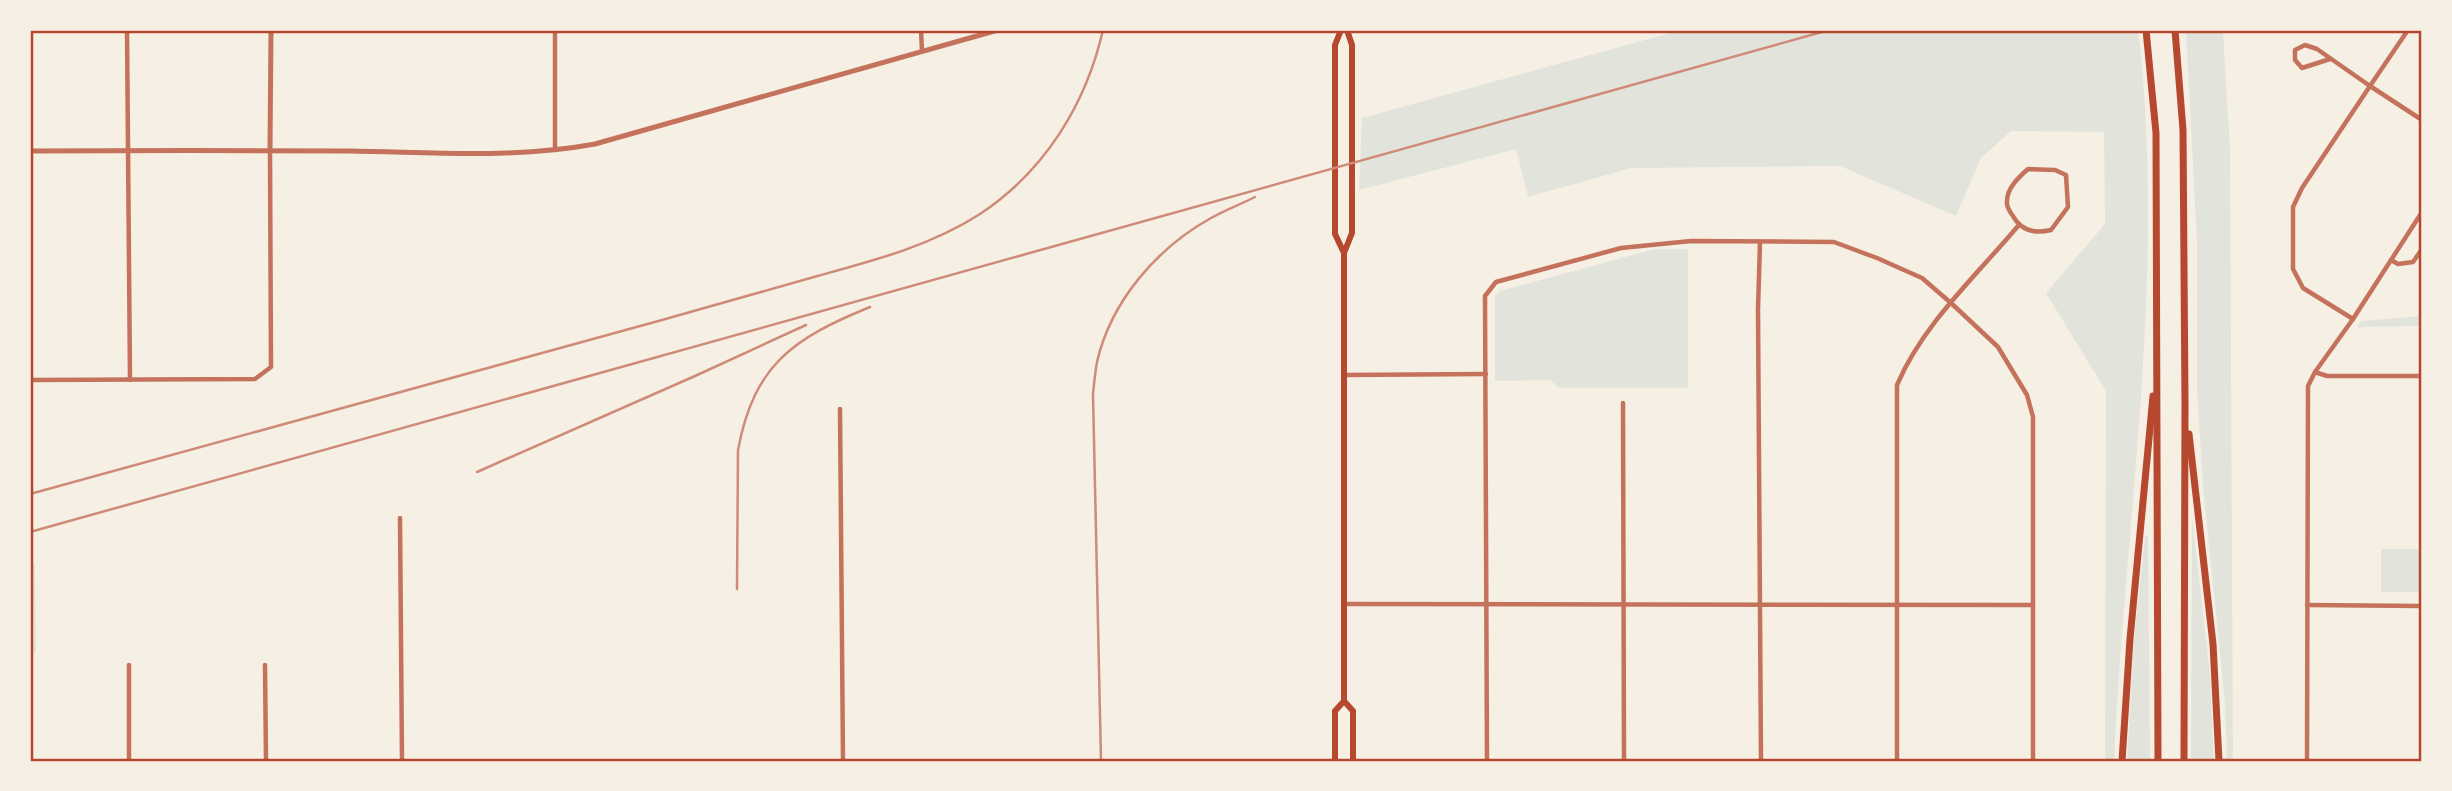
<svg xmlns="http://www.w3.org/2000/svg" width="2452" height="791" font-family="'Alegreya Sans',sans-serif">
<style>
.green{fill:#e2e4dc}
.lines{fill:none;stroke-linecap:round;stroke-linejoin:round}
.minor{stroke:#c5725c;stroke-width:4.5}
.tertiary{stroke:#c5725c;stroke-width:5}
.secondary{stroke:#b5482f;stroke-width:6}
.motorway{stroke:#b5482f;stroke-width:7}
.rail{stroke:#cf8b77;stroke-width:2.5}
.neatline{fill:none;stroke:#b5482f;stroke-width:2.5}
</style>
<rect width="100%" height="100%" fill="#f6efe4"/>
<g class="green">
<path d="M1681,30H2138C2167,274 2125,518 2114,761H2105L2106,391L2046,293L2105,224L2104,132L2011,131L1981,158L1956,216L1840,166L1631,168L1528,197L1516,149L1359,190L1362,118Z"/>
<polygon points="2186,30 2223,30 2230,151 2233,761 2227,761 2225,703 2203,486 2197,390 2197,242"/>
<polygon points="1655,249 1688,249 1688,388 1559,388 1550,380 1495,381 1495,296 1500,291"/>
<polygon points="2422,316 2422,326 2357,327 2361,321"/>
<polygon points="2192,517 2210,674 2214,761 2191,761"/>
<polygon points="2145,536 2148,536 2150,761 2127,761 2134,641"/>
<rect x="2381" y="549" width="41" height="43"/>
<polygon points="35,564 36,653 30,653 30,566"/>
</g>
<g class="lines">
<g class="minor">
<polyline points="127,30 130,380"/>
<polyline points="921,30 922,51"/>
<polyline points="2330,59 2302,68 2295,60 2295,50 2305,45 2317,49 2370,86 2408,30"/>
<polyline points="555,150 555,30"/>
<path d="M2028,169L2055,170L2066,175L2068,207L2051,230C2034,234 2021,231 2013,216C2010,212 2006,207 2007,201C2007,188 2019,177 2028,169Z"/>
<polyline points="1760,242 1758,310 1761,761"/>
<polyline points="2391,260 2398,264 2413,262 2422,249"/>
<polyline points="2353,319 2303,288 2293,269 2293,207 2302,188 2370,86 2422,120"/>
<polyline points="2315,372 2327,376 2422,376"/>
<polyline points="1344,375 1486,374"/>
<polyline points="30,380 255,379 271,367 270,150"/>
<polyline points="1623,403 1624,761"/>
<polyline points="840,409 843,761"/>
<polyline points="400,518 402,761"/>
<polyline points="1344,604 2033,605"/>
<polyline points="2307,605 2422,606"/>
<polyline points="129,665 129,761"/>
<polyline points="265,665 266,761"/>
<polyline points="1487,761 1485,296 1496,282 1621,248 1691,241 1834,242 1877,258 1922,278 1951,303 1998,347 2027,395 2033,417 2033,761"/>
<path d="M1897,761V385C1923,324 1976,276 2018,226"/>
<polyline points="2307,761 2308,386 2315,372 2353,319 2422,212"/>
</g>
<g class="tertiary">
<polyline points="270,150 271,30"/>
<path d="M30,151C137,151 243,150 350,151C432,152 514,159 595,144L998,30"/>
</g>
<g class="secondary">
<polyline points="1341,30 1335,45 1335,234 1344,253"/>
<polyline points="1344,701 1353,711 1353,761"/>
<polyline points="1335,761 1335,711 1344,701 1344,253 1352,233 1352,45 1347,30"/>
</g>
<g class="motorway">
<polyline points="2146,30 2156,133 2158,761"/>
<polyline points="2175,30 2183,130 2185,404 2184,761"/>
<polyline points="2189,434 2213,644 2219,761"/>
<polyline points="2122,761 2130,639 2153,396"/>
</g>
<g class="rail">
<polyline points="477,472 695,376 806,325"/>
<path d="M30,494C240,436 451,378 662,320C715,305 768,290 821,275C876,260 932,245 980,214C1045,171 1086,104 1103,30"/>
<polyline points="30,532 1829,30"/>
<path d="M737,589L738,450C754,364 794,338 870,307"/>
<path d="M1101,761L1093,394C1094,384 1095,373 1097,362C1111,301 1157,248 1211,218C1225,210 1241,204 1255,197"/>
</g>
</g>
<rect width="2452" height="791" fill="none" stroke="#f6efe4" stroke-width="63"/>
<rect x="32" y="32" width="2388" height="728" class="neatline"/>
</svg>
